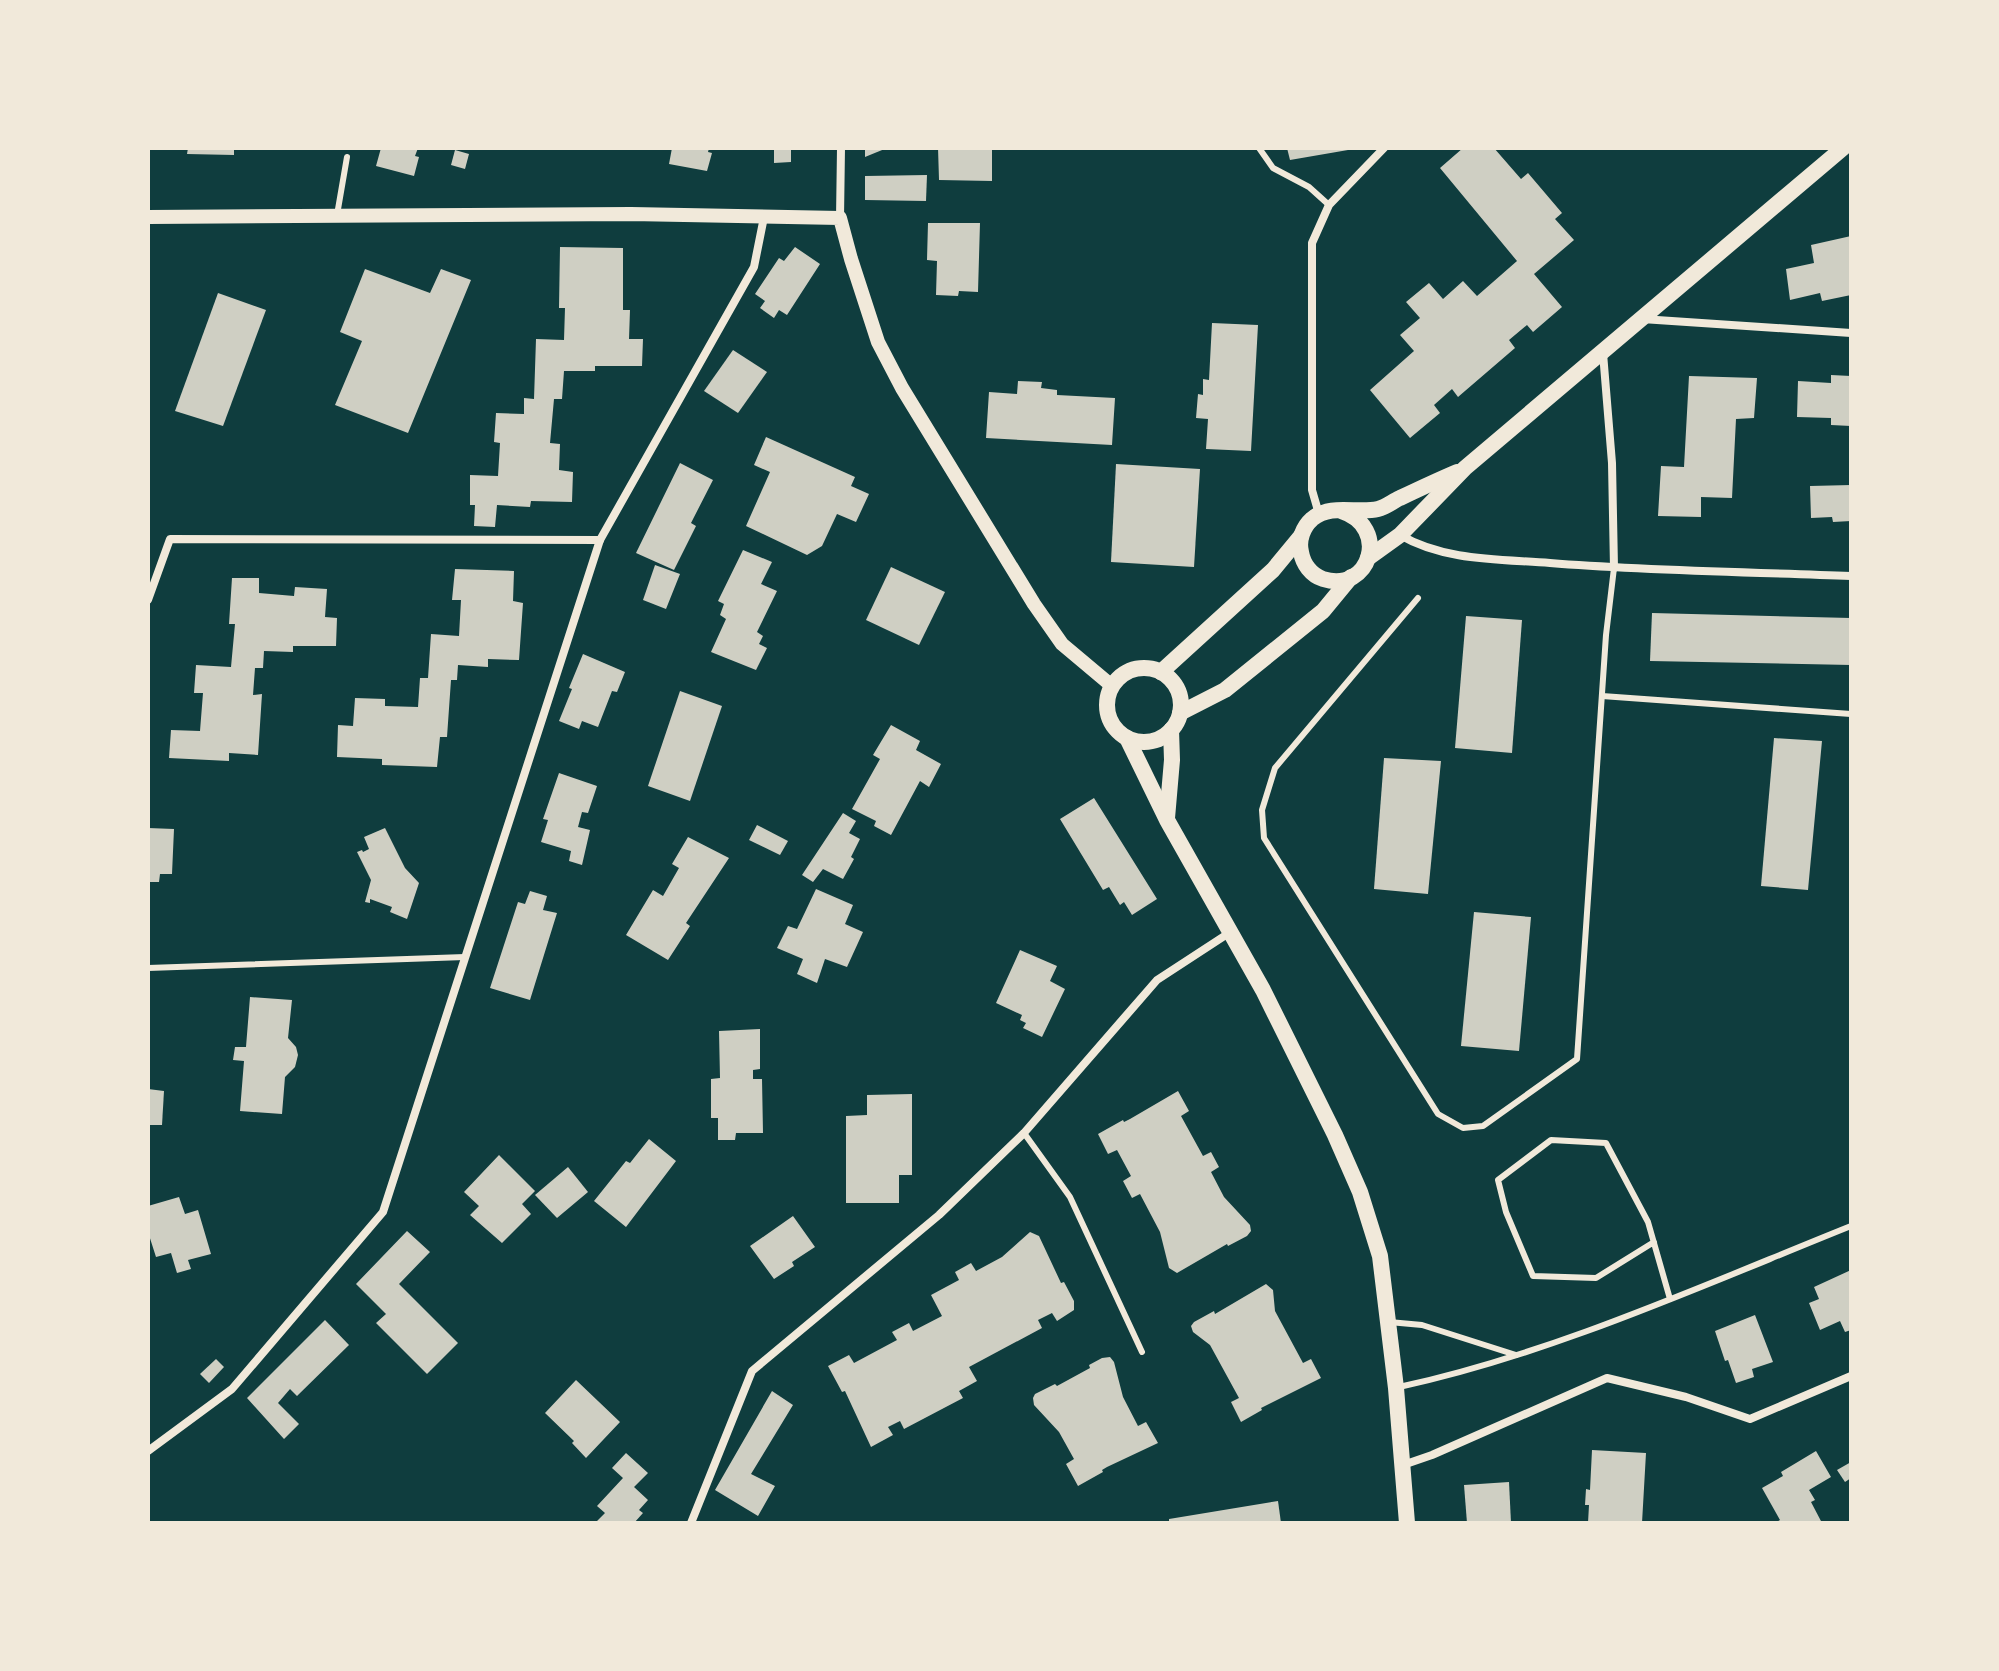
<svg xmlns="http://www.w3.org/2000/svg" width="1999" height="1671" font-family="Helvetica,sans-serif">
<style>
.building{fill:#cfcfc3}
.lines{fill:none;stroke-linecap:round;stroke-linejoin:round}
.service{stroke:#f1e9da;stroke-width:6}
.minor{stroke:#f1e9da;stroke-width:8}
.tertiary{stroke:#f1e9da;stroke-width:14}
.secondary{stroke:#f1e9da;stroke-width:16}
</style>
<rect width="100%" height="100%" fill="#0f3d3e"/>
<g class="building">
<polygon points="188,148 234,148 234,155 187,154"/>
<polygon points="381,148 418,148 415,156 419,157 414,176 376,166"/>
<polygon points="672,148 709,148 708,152 712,153 707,171 669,164"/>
<polygon points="774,148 791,148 791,162 774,163"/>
<polygon points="865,148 887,148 865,157"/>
<polygon points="938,148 992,148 992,181 939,180"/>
<polygon points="1287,148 1347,148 1348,150 1290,160"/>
<polygon points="1463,148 1494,148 1521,179 1528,173 1562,213 1555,219 1574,240 1534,274 1562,307 1533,332 1527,325 1509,340 1515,348 1458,397 1452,389 1434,405 1440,413 1410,438 1370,390 1414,351 1400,335 1420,318 1406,302 1429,283 1443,299 1463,281 1477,296 1517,261 1440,168"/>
<polygon points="455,150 469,154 465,169 451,165"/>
<polygon points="927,175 926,201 865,200 865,176"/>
<polygon points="928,223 980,223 978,292 959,291 958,296 936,295 937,261 927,260"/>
<polygon points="1851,236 1851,295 1822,301 1820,293 1790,300 1786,269 1814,263 1811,245"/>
<polygon points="560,247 623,248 623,310 630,310 629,339 643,339 642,366 595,366 595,371 564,371 562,399 554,399 550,443 560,444 559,470 573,472 572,502 531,501 530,507 497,505 495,527 474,526 475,505 470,505 470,475 498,476 500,443 494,442 496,413 524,414 524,398 534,399 536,339 564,340 565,308 559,308"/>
<polygon points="795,247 820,264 787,315 779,310 774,318 760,308 765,301 755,294 779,258 784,261"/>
<polygon points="365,269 430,293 441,269 471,280 408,433 335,405 362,341 340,332"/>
<polygon points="218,293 266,310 223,426 175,411"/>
<polygon points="1212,323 1258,325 1251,451 1206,449 1208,419 1196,418 1198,394 1203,395 1203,379 1209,380"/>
<polygon points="733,350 767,372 738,413 704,391"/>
<polygon points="1831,375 1851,376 1851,426 1831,425 1831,418 1797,417 1798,381 1831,383"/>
<polygon points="1689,376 1757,378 1754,418 1736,419 1732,498 1701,497 1701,517 1658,516 1661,466 1684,467"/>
<polygon points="1018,381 1042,382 1041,388 1057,390 1057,395 1115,398 1112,445 986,438 989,392 1017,394"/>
<polygon points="766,437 855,477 851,486 869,494 856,522 837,514 822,546 807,555 746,526 770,472 754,465"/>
<polygon points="680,463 713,480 691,523 696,526 674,570 636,553"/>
<polygon points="1116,464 1200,469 1194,567 1111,562"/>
<polygon points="1851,485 1851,521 1833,522 1832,517 1811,518 1810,486"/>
<polygon points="743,550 772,562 761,584 777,591 757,632 763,636 759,644 767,648 756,670 711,652 726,619 720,615 724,604 718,601"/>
<polygon points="655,565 680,574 666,609 643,600"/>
<polygon points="891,567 945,592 919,645 866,620"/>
<polygon points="455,569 514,571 513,601 523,603 519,660 488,659 488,667 458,665 457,680 451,680 447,737 440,737 437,767 382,765 382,759 337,757 338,725 353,726 355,698 385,699 385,706 418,707 420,678 428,678 431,634 459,636 461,600 452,600"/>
<polygon points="232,578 259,578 259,593 294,596 295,587 327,589 325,617 337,618 336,646 293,646 293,652 264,651 263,668 255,668 253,695 262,694 258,755 229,753 229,761 169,758 171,730 200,731 203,693 194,693 196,665 231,667 235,624 229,624"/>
<polygon points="1652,613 1851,618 1851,665 1650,661"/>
<polygon points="1466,616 1522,620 1512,753 1455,748"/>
<polygon points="583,654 625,672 617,692 612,691 598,727 582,721 579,729 559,721 572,689 569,688"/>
<polygon points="680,691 722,706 690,801 648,786"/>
<polygon points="891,725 920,741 916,750 941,764 929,787 920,781 891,835 874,826 876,821 852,809 880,759 873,755"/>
<polygon points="1774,738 1822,741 1808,890 1761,886"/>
<polygon points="1384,758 1441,761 1428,894 1374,889"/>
<polygon points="559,773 597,786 588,813 582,812 578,827 590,830 582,865 569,861 571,851 541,842 548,820 543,819"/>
<polygon points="1094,798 1157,899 1132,915 1124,902 1120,905 1109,887 1103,890 1060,819"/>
<polygon points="843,813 856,821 849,833 860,839 851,857 854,859 843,879 823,869 813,882 802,875"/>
<polygon points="757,825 788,841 780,855 749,840"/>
<polygon points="148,828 174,829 172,874 160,874 159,882 148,882"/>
<polygon points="385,828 405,868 419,883 407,919 390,912 392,907 370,899 370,903 365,902 371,880 357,852 362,850 363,852 369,849 364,837"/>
<polygon points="688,837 729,858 686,923 690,926 668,960 626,935 653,890 663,896 679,868 672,864"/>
<polygon points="816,889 853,905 845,924 863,932 847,967 825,959 817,983 797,974 803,959 777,948 788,926 797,929"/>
<polygon points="530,891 547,896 543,910 557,913 530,1000 490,988 518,902 525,904"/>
<polygon points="1474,912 1531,917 1519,1051 1461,1046"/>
<polygon points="1020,950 1057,966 1050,981 1065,989 1042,1037 1023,1028 1026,1023 1020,1020 1022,1015 996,1003"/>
<polygon points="250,997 292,1000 288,1038 296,1047 298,1055 295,1067 285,1077 282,1114 240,1111 244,1061 233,1060 235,1047 246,1047"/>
<polygon points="760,1029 760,1069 753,1070 753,1079 762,1079 763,1133 736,1133 735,1140 718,1140 718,1118 711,1118 711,1079 720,1078 719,1031"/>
<polygon points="148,1089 164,1091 162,1125 148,1125"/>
<polygon points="1178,1091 1189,1111 1181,1116 1203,1156 1211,1152 1219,1167 1211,1172 1224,1197 1250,1225 1251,1231 1247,1236 1228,1246 1227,1244 1177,1273 1169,1268 1160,1232 1140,1194 1132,1198 1123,1181 1131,1176 1117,1150 1108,1154 1098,1134 1123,1120 1124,1122 1130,1119"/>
<polygon points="912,1094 912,1175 899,1175 899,1203 846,1203 846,1116 867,1115 867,1095"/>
<polygon points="649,1139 676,1161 626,1227 594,1201 626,1161 630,1163"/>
<polygon points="499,1155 535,1191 522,1204 531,1214 502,1243 470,1215 479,1206 464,1192"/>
<polygon points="568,1167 588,1192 557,1218 535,1195"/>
<polygon points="179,1197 185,1214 198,1210 211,1254 188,1260 191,1269 177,1273 171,1253 156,1257 148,1232 148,1206"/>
<polygon points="793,1216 815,1247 792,1262 794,1266 774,1279 750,1246"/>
<polygon points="407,1231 430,1252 399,1284 458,1343 427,1374 376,1323 386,1314 356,1284"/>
<polygon points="1030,1232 1039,1236 1061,1283 1064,1282 1074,1301 1074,1310 1057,1321 1052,1313 1038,1320 1042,1328 969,1367 977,1381 959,1391 963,1398 904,1429 900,1421 888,1427 893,1435 871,1447 845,1391 842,1392 828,1366 849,1355 854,1363 897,1340 892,1332 909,1323 913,1331 942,1316 931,1295 959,1280 955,1272 971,1263 976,1271 1002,1257"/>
<polygon points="1851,1270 1851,1330 1845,1332 1840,1321 1820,1330 1809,1303 1819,1299 1814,1287"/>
<polygon points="1266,1284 1273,1290 1275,1311 1303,1363 1311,1359 1321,1378 1261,1408 1262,1410 1241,1422 1231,1402 1239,1398 1210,1345 1193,1332 1191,1326 1194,1322 1214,1311 1215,1314"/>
<polygon points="1755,1315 1773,1362 1752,1369 1754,1377 1736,1383 1728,1360 1725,1361 1715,1331"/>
<polygon points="325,1320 349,1345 297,1396 290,1389 278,1403 299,1424 284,1439 247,1398"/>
<polygon points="1110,1357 1114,1362 1123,1397 1138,1426 1146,1422 1158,1443 1107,1467 1102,1470 1103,1472 1078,1486 1066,1464 1074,1459 1059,1432 1034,1405 1033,1398 1035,1394 1055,1384 1057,1386 1090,1368 1089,1365 1102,1358"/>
<polygon points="216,1359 224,1367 209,1383 200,1374"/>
<polygon points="576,1380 620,1422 586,1458 572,1443 574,1441 545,1413"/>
<polygon points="772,1391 793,1405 751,1474 775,1486 758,1516 715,1490"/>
<polygon points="1592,1450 1646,1453 1642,1523 1588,1523 1589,1505 1585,1505 1586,1489 1590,1490"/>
<polygon points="1816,1451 1831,1477 1809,1490 1815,1500 1811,1502 1822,1523 1775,1523 1780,1520 1762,1488 1783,1476 1781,1472"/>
<polygon points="626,1453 648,1473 634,1487 648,1500 639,1510 643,1513 634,1523 595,1523 605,1513 597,1506 623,1478 612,1468"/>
<polygon points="1851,1462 1851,1478 1845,1482 1837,1470"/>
<polygon points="1509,1482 1511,1523 1467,1523 1464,1485"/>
<polygon points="1278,1501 1281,1523 1169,1523 1169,1519"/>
</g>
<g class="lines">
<g class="service">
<polyline points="1259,148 1273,168 1309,187 1329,205"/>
<polyline points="337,215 347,157"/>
<polyline points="1418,598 1275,768 1262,810 1264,838 1438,1114 1463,1128 1483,1126 1577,1059 1606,635 1614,568"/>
<polyline points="1602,696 1851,714"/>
<polyline points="148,968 465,957"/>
<polyline points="1024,1133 1070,1197 1142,1352"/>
<polyline points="1654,1242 1596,1278 1533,1276 1506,1212 1498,1180 1551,1140 1606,1143 1648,1222 1670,1299"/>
<polyline points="1389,1322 1422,1325 1516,1355"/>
<path d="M1399,1387C1552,1354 1706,1284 1851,1226"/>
</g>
<g class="minor">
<polyline points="840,218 841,148"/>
<polyline points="1642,319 1851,333"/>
<polyline points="1603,353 1612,463 1614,568"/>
<polyline points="1319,514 1312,490 1312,243 1329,205 1384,148"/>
<path d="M1400,535C1444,561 1500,559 1550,563C1650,571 1751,572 1851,576"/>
<polyline points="148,600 170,539 600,540"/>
<polyline points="148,1451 232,1389 383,1212 600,540 754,267 764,217"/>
<polyline points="1403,1465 1432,1455 1607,1378 1686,1397 1750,1419 1851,1376"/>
<polyline points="691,1523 752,1371 939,1215 1024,1133 1157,980 1229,933"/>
</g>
<polyline class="tertiary" points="148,217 631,214 840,218 851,259 878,342 902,388 1034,604 1062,644 1112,686"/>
<g class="secondary">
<path d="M1341,511C1391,527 1370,594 1323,579C1311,575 1303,564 1301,552C1298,540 1303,527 1312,519C1331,503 1357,514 1378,509C1386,507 1393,501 1400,498C1419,489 1438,480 1457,472"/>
<polyline points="1368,558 1400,535 1465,468 1843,148"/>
<circle cx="1144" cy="705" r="37"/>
<polyline points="1161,672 1273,570 1301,536"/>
<polyline points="1180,713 1225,690 1323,611 1351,577"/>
<polyline points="1127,738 1167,820 1263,990 1335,1135 1360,1192 1380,1256 1396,1388 1407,1523"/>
<polyline points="1167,818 1172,760 1171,730"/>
</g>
</g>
<rect width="1999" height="1671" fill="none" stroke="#f1e9da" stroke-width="300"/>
</svg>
